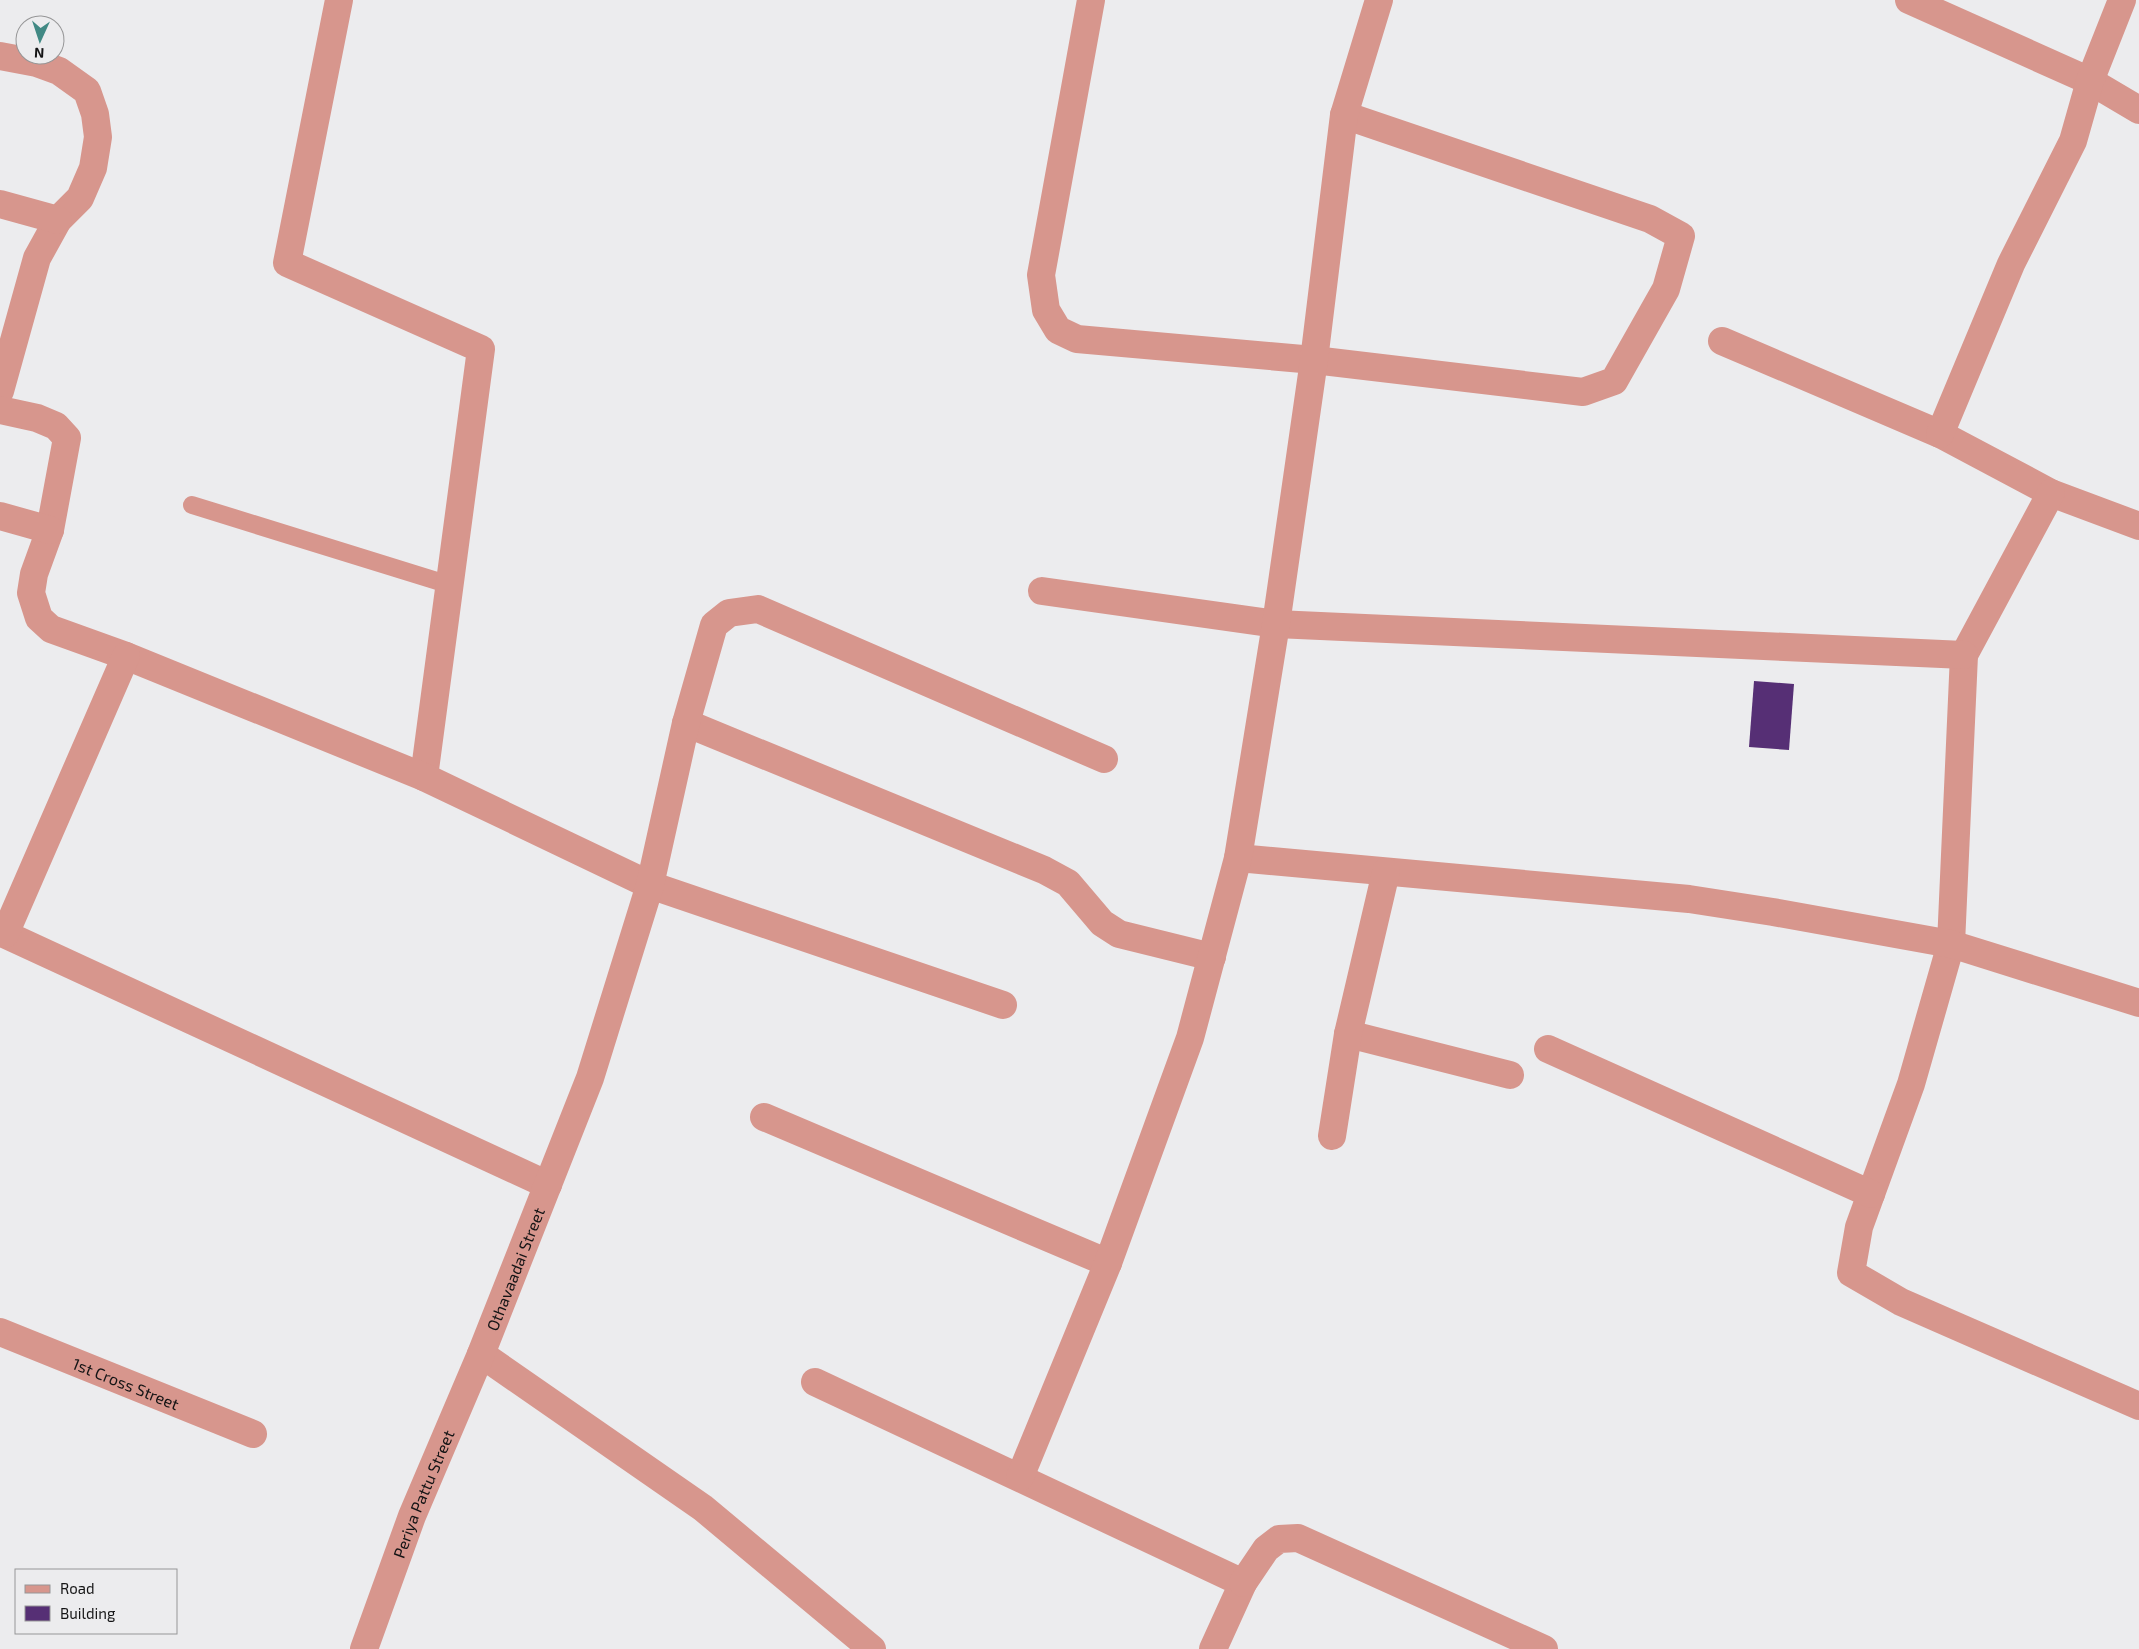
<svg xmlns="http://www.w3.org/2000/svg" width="2139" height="1649" font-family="'Exo 2',sans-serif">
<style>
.building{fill:#562f75}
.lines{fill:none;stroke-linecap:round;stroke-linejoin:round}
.lane{stroke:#d7968d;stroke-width:18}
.street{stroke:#d7968d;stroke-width:28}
.labels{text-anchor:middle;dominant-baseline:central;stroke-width:5;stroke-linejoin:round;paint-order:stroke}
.street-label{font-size:16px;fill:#141415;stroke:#ececee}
</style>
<rect width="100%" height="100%" fill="#ececee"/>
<polygon class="building" points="1754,681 1794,684 1789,750 1749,747"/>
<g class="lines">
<polyline class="lane" points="192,505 450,585"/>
<g class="street">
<polyline points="339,0 287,263 481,349 424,777"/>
<polyline points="1091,0 1041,275 1046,310 1058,330 1077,339 1314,360 1583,392 1614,381 1666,289 1681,236 1650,219 1344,115"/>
<polyline points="1909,0 2090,81 2139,110"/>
<polyline points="0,56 37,63 59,71 87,91 95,114 98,137 93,168 80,198 58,220 37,258 0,391"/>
<polyline points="0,204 58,220"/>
<polyline points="1722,341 1940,434 2051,493 2139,526"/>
<polyline points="0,410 37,418 56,426 67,438 50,530 34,574 31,593 39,618 51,629 126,656 424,777 650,885 1003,1005"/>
<polyline points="1940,434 2011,264 2073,141 2090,81 2122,0"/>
<polyline points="2051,493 1964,655 1951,944 1911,1084 1859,1227 1851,1273 1901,1302 2139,1406"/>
<polyline points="0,516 50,530"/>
<polyline points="1042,591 1276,624 1964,655"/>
<polyline points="686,723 1044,870 1068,883 1102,923 1119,934 1212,957"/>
<polyline points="1238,858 1689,899 1773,912 1951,944 2139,1003"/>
<polyline points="0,932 548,1185"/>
<polyline points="5,934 126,656"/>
<polyline points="1348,1034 1510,1075"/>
<polyline points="1548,1049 1871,1194"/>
<polyline points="764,1117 1108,1263"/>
<polyline points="1332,1136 1348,1034 1386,872"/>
<path id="s1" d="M0,1332L253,1434"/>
<polyline points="481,1354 703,1508 872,1649"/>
<polyline points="815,1382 1243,1583 1213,1649"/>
<polyline points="1020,1477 1108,1263 1190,1038 1238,858 1276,624 1314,360 1344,115 1379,0"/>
<polyline points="1243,1583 1266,1549 1279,1539 1298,1538 1544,1649"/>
<path id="s2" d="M364,1649L412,1516L481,1354L590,1078L650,885L686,723L714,625L729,613L758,609L1104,759"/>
</g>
</g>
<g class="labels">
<g class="street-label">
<text stroke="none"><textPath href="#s2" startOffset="409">Othavaadai Street</textPath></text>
<text stroke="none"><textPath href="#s1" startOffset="136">1st Cross Street</textPath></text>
<text stroke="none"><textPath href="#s2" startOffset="166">Periya Pattu Street</textPath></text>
</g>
</g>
<rect x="15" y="1569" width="162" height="65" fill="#ececee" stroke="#969697"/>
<rect x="25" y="1585" width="25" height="8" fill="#d7968d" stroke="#969697"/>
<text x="60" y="1594" font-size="15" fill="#141415">Road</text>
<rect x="25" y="1606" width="25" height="15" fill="#562f75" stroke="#969697"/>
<text x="60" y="1619" font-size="15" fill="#141415">Building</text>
<g transform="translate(40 40) rotate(183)"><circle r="24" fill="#ececee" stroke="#969697"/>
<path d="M0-4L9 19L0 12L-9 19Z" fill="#418984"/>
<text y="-8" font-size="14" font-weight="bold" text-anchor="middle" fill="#141415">N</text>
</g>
</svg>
